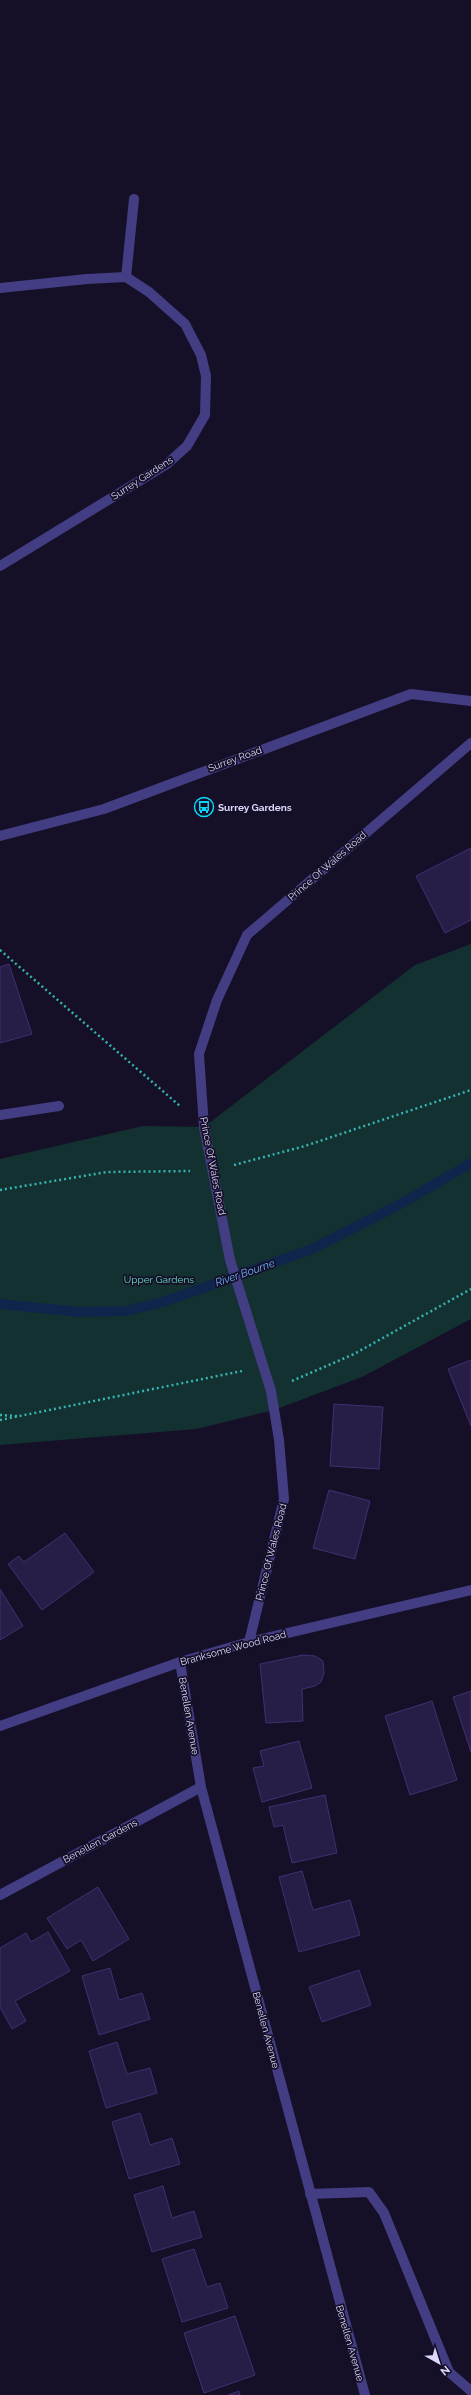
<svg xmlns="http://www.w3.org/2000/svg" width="471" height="2395" font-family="Raleway,sans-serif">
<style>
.green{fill:#143131}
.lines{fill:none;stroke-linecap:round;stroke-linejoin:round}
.stream{stroke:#10254b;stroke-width:10}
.building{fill:#271d47;stroke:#403072}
.path{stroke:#34b5b2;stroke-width:2.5;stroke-dasharray:2 3;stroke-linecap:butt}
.minor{stroke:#433d84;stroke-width:10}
.labels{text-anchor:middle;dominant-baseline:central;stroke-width:3.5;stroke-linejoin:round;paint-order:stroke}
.street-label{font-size:10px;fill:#ddd8fe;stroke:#151027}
.poi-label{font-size:10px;font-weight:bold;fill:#ddd8fe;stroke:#151027;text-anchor:start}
.park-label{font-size:10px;fill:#65dcc3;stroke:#151027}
.water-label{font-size:11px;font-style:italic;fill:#6ab2fa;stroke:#151027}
</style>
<rect width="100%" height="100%" fill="#151027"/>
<polygon class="green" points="471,944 471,1319 362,1377 274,1410 196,1429 0,1445 0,1159 143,1126 204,1127 415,965"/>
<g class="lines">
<polyline class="stream" points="0,1304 79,1312 126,1311 163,1302 312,1249 406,1201 471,1163"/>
</g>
<g class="building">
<polygon points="471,848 471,920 445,933 416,876"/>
<polygon points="9,964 32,1034 0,1043 0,967"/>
<polygon points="471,1360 471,1426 448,1369"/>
<polygon points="334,1404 383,1407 379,1469 330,1466"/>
<polygon points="329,1490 370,1501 355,1559 313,1548"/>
<polygon points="65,1533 94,1572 42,1610 8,1564 19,1556 24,1562"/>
<polygon points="0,1589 23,1626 0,1640"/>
<polygon points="303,1655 315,1656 323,1661 324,1673 321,1682 315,1686 302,1689 303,1721 266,1723 260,1664"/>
<polygon points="471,1691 471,1752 453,1697"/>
<polygon points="432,1701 457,1780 410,1795 385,1716"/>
<polygon points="299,1741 312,1788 262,1802 253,1768 264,1766 260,1751"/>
<polygon points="325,1795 337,1853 292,1863 283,1825 274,1827 269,1807"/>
<polygon points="302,1871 313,1910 350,1900 360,1935 299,1952 279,1877"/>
<polygon points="98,1887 129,1939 93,1961 81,1940 67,1949 47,1918"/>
<polygon points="48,1932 70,1971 15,2001 26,2021 12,2029 0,2007 0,1948 26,1933 31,1942"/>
<polygon points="110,1968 119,2000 142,1993 150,2019 99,2035 82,1976"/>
<polygon points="359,1970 371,2005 322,2022 309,1987"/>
<polygon points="117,2042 127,2074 150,2068 157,2093 106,2108 89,2051"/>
<polygon points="140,2113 150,2145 172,2138 180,2164 129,2179 112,2122"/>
<polygon points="163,2186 172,2218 194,2211 202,2237 152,2252 134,2195"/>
<polygon points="194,2249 207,2287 220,2283 228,2308 182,2322 162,2259"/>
<polygon points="235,2316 255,2375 204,2393 184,2333"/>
<polygon points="239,2391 240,2395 228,2395"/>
</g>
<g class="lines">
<g class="path">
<polyline points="0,950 180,1106"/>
<polyline points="234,1165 305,1146 471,1090"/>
<polyline points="0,1190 107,1172 190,1171"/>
<polyline points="292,1381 354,1354 471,1289"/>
<polyline points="0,1415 17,1416"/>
<polyline points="0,1420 242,1371"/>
</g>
<g class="minor">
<polyline points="126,277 134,199"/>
<polyline points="0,288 87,279 126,277 149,292 185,324 201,355 206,376 205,415 187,446 167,464 0,566"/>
<polyline points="0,836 104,809 411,694 471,701"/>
<polyline points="0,1115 59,1106"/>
<polyline points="249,1642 284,1499 279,1440 271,1391 230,1260 204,1127 199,1054 217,1000 247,935 471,743"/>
<polyline points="180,1662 201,1787 365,2395"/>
<polyline points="0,1726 180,1662 249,1642 471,1590"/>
<polyline points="0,1895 201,1787"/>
<polyline points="310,2194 369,2192 384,2213 449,2372 471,2391"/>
</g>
</g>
<defs>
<symbol id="bus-ring" viewBox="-11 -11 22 22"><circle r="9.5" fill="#151027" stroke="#0bd6f6" stroke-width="1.5"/><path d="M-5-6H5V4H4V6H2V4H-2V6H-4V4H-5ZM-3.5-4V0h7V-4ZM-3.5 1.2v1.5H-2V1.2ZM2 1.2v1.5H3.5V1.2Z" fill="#0bd6f6"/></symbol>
</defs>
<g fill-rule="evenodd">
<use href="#bus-ring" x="193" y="796" width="22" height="22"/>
</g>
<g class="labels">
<g class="street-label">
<text transform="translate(142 478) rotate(-33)">Surrey Gardens</text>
<text transform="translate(235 759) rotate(-20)">Surrey Road</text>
<text transform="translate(327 866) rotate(-41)">Prince Of Wales Road</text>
<text transform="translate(213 1166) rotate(79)">Prince Of Wales Road</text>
<text transform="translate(271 1552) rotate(-76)">Prince Of Wales Road</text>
<text transform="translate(233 1648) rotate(-15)">Branksome Wood Road</text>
<text transform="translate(189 1716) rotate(80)">Benellen Avenue</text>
<text transform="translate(100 1841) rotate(-28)">Benellen Gardens</text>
<text transform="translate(266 2030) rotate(75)">Benellen Avenue</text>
<text transform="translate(350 2343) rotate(74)">Benellen Avenue</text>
</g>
<g class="poi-label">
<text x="218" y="807">Surrey Gardens</text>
</g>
<g class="park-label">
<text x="159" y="1279">Upper Gardens</text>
</g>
<g class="water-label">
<text transform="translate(245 1273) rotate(-19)">River Bourne</text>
</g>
</g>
<g transform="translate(439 2363) rotate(141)" stroke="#151027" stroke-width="3" paint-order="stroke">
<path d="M0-3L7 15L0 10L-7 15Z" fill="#ddd8fe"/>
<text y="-6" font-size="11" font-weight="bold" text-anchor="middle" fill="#ddd8fe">N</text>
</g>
</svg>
